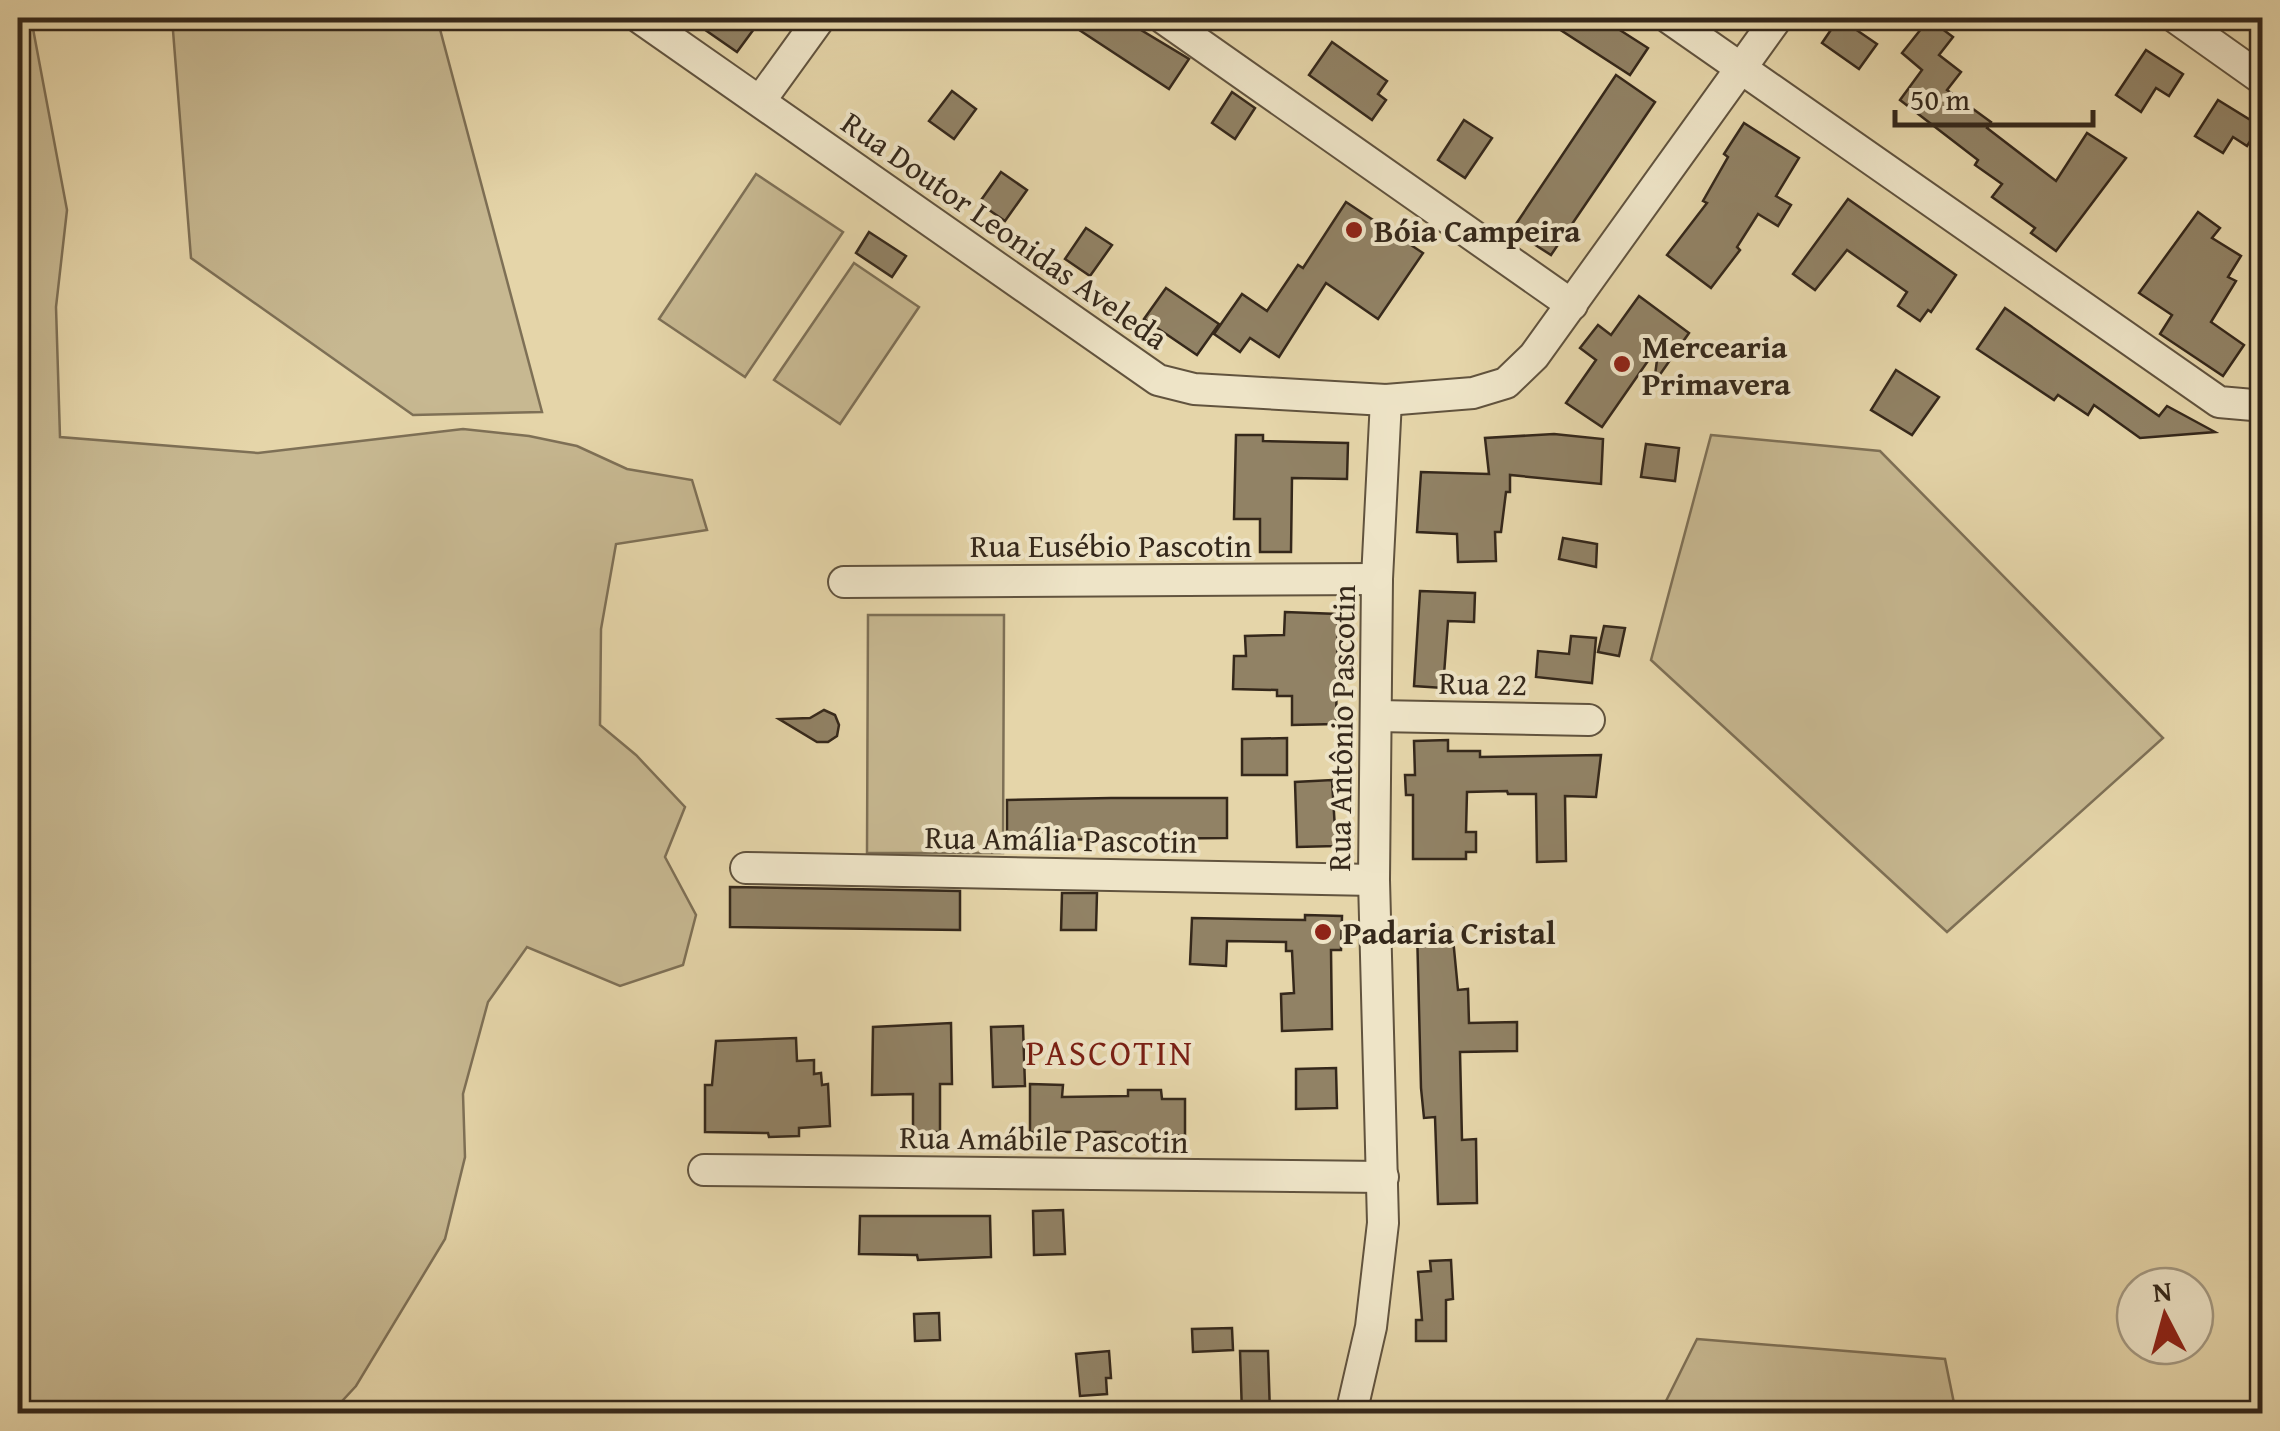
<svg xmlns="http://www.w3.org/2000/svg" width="2280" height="1431" font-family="'Gentium Book Plus',serif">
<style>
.green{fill:#c7b891;stroke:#7e7056;stroke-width:2.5}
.building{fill:#918265;stroke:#35281b;stroke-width:2.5}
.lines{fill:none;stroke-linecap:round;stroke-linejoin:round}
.street-casing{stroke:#61533e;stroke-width:34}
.street{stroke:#eee4c7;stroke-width:30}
.poi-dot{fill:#8f2418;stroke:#eee4c7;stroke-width:4}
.labels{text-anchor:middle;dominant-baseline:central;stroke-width:8;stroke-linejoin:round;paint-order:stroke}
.street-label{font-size:32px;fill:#35281b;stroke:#eee4c7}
.poi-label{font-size:32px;font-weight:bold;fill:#35281b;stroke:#eee4c7;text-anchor:start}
.neighbourhood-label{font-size:35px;letter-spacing:2.5px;fill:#7a1f14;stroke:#eee4c7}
</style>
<rect width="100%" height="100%" fill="#e5d5a9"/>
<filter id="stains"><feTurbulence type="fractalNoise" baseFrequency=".002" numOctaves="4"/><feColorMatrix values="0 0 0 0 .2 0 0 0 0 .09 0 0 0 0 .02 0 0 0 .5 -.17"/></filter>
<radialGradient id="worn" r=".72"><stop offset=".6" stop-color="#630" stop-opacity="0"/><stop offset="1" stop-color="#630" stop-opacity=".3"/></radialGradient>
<g class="green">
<polygon points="18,18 31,18 67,210 56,307 60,437 258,453 463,429 529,436 577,446 627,469 692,480 707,530 616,544 601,629 600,725 636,755 685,807 665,857 696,915 683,965 620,986 527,947 488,1002 463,1094 465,1157 445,1239 356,1386 331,1413 18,1413"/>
<polygon points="172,18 437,18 542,412 413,415 191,258"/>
<polygon points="756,174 843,232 745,377 659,319"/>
<polygon points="854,263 919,307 840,424 774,380"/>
<polygon points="1711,435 1880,451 2163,738 1947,932 1651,660"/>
<polygon points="868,615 1004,615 1003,853 867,853"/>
<polygon points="1697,1339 1945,1359 1956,1413 1660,1413"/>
</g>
<g class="building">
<polygon points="688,18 762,18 737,52"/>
<polygon points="1061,18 1121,18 1189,59 1169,89"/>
<polygon points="1542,18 1601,18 1648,48 1630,75"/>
<polygon points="1839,18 1877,44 1859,69 1822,43"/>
<polygon points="1929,19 1953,37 1939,55 1961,72 1947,90 1991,122 1987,128 2056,181 2087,133 2126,158 2056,251 2031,233 2035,228 1992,197 2002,184 1975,165 1978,160 1900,100 1922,70 1902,53"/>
<polygon points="1332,42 1387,81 1378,94 1386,100 1372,120 1309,75"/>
<polygon points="2146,50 2183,74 2169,96 2156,88 2141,112 2116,95"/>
<polygon points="1616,75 1655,102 1551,255 1512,230"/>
<polygon points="952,91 976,109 954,139 929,121"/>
<polygon points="1232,92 1255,108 1235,139 1212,123"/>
<polygon points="2218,100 2260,126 2247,146 2233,137 2223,153 2195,136"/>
<polygon points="1464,120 1492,138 1465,178 1438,160"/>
<polygon points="1744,123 1799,158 1776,196 1791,205 1778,226 1758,214 1737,247 1740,250 1711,288 1667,255 1707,203 1703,201 1728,157 1724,154"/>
<polygon points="1001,172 1027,190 1005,221 979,203"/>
<polygon points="1848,199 1956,275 1931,312 1928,310 1920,321 1898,306 1907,292 1847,250 1815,290 1793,274"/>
<polygon points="1346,202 1423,253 1378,319 1326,283 1279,357 1250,338 1240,352 1214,334 1242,294 1267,311 1298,265 1303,268"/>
<polygon points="2198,212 2220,228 2212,238 2241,256 2228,277 2236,281 2211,322 2244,345 2223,376 2160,334 2172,315 2139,293"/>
<polygon points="1086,228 1112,245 1090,276 1065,259"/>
<polygon points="869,232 906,256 892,277 856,253"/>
<polygon points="1166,288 1219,324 1197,355 1144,319"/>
<polygon points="1639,296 1689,333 1654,383 1659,345 1602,427 1566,403 1596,360 1580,348 1598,325 1611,335"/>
<polygon points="2005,308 2159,416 2167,406 2215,432 2140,438 2094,405 2088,415 2058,395 2054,400 1977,349"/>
<polygon points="1896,370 1939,397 1912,435 1871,410"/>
<polygon points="1554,434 1603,439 1601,484 1510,475 1510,492 1506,492 1501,532 1495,532 1496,561 1458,562 1457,534 1417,532 1421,472 1489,474 1485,438"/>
<polygon points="1236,435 1263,435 1263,441 1348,443 1347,479 1292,478 1291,552 1260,552 1260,519 1234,519"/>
<polygon points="1646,444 1679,448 1675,481 1641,477"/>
<polygon points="1563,538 1597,544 1596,567 1559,559"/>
<polygon points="1420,591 1475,593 1474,622 1448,621 1443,688 1414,686"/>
<polygon points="1285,612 1338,614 1336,724 1292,725 1292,696 1277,696 1277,690 1233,689 1234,656 1246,656 1245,636 1284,635"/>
<polygon points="1604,626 1625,628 1619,656 1598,652"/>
<polygon points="1571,636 1596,638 1592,683 1536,677 1538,651 1569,654"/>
<polygon points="824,710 835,715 839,725 837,736 828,742 817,742 779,719 810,718"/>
<polygon points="1287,738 1287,775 1242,775 1242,739"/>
<polygon points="1448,740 1448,751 1480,751 1480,757 1601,755 1596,797 1565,796 1566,861 1537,862 1536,794 1508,794 1507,791 1467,792 1466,832 1476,832 1476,852 1466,852 1466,859 1413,859 1413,795 1406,795 1405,775 1415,775 1414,741"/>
<polygon points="1332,780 1336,846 1297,847 1295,782"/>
<polygon points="1111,798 1227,798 1227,838 1007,840 1007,800"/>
<polygon points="730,887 960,891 960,930 730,927"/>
<polygon points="1062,893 1097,893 1096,930 1061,930"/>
<polygon points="1305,915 1342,916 1341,950 1331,950 1332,1029 1282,1031 1281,994 1294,993 1292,951 1286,951 1286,942 1227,941 1226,966 1190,964 1192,918 1305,920"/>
<polygon points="1452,928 1458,990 1468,989 1469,1023 1517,1022 1517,1051 1460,1052 1462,1140 1476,1139 1477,1203 1438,1204 1435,1117 1424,1118 1421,1088 1417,929"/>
<polygon points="951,1023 952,1084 940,1084 940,1132 913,1132 913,1094 872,1095 873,1027"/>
<polygon points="1023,1026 1025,1086 993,1087 991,1027"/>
<polygon points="796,1038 797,1061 814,1060 814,1074 821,1073 822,1085 828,1084 830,1126 799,1128 799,1136 769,1137 768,1133 705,1132 705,1085 712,1085 716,1041"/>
<polygon points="1336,1068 1337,1108 1296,1109 1296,1069"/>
<polygon points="1030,1084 1063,1085 1062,1097 1128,1096 1128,1090 1161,1090 1162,1099 1185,1099 1185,1135 1115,1136 1115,1132 1030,1132"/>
<polygon points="1063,1210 1065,1254 1034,1255 1033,1211"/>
<polygon points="860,1216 990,1216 991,1257 918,1260 917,1255 859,1254"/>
<polygon points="1451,1260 1453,1299 1446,1300 1446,1341 1416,1341 1416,1320 1422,1320 1418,1272 1431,1271 1430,1261"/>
<polygon points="939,1313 940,1340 915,1341 914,1314"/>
<polygon points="1232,1328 1233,1350 1193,1352 1192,1329"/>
<polygon points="1109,1351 1111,1378 1106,1378 1107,1394 1080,1396 1076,1354"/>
<polygon points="1240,1351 1268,1351 1270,1414 1242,1414"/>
</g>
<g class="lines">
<defs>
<g id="street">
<polyline points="640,18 1158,380 1194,389 1386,400 1473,393 1506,383 1534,356 1777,18"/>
<polyline points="1163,18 1572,305"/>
<polyline points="1669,18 2219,402 2253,405 2262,400"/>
<polyline points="2176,18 2262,79"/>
<polyline points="760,101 820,18"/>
<polyline points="844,582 1377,579"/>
<polyline points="1376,716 1589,720"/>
<polyline points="746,868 1374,880"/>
<polyline points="704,1170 1383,1177"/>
<polyline points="1351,1414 1371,1327 1383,1223 1374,880 1377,579 1386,400"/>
</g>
</defs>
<use href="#street" class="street-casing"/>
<use href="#street" class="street"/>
</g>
<g class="poi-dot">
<circle cx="1354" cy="230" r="10"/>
<circle cx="1622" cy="364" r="10"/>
<circle cx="1323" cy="932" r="10"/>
</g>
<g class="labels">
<g class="street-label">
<text transform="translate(1005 230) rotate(35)">Rua Doutor Leonidas Aveleda</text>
<text x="1111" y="545">Rua Eusébio Pascotin</text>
<text transform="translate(1483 683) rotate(1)">Rua 22</text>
<text transform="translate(1341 728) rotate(-89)">Rua Antônio Pascotin</text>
<text transform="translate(1061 839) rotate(1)">Rua Amália Pascotin</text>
<text transform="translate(1044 1139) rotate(1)">Rua Amábile Pascotin</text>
</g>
<g class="poi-label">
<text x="1374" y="230">Bóia Campeira</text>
<text x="1642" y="346">Mercearia<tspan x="1642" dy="37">Primavera</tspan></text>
<text x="1343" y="932">Padaria Cristal</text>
</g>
<g class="neighbourhood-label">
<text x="1110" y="1052">PASCOTIN</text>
</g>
</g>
<rect width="2280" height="1431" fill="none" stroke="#e5d5a9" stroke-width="60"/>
<rect x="20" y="20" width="2240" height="1391" fill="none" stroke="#35281b" stroke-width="5"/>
<rect x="30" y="30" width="2220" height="1371" fill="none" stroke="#35281b" stroke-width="2.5"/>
<g transform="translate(2165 1316) rotate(354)"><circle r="48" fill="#eee4c7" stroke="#a49982" stroke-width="2.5"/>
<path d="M0-8L18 38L0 25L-18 38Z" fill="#8f2418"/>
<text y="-15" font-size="28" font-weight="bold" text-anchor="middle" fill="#35281b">N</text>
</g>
<path d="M1895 110v15h198v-15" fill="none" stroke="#35281b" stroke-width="5"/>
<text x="1910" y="110" font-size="30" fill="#35281b" stroke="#eee4c7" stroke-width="8" paint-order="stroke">50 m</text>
<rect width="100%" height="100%" filter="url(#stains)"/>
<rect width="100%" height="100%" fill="url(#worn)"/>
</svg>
